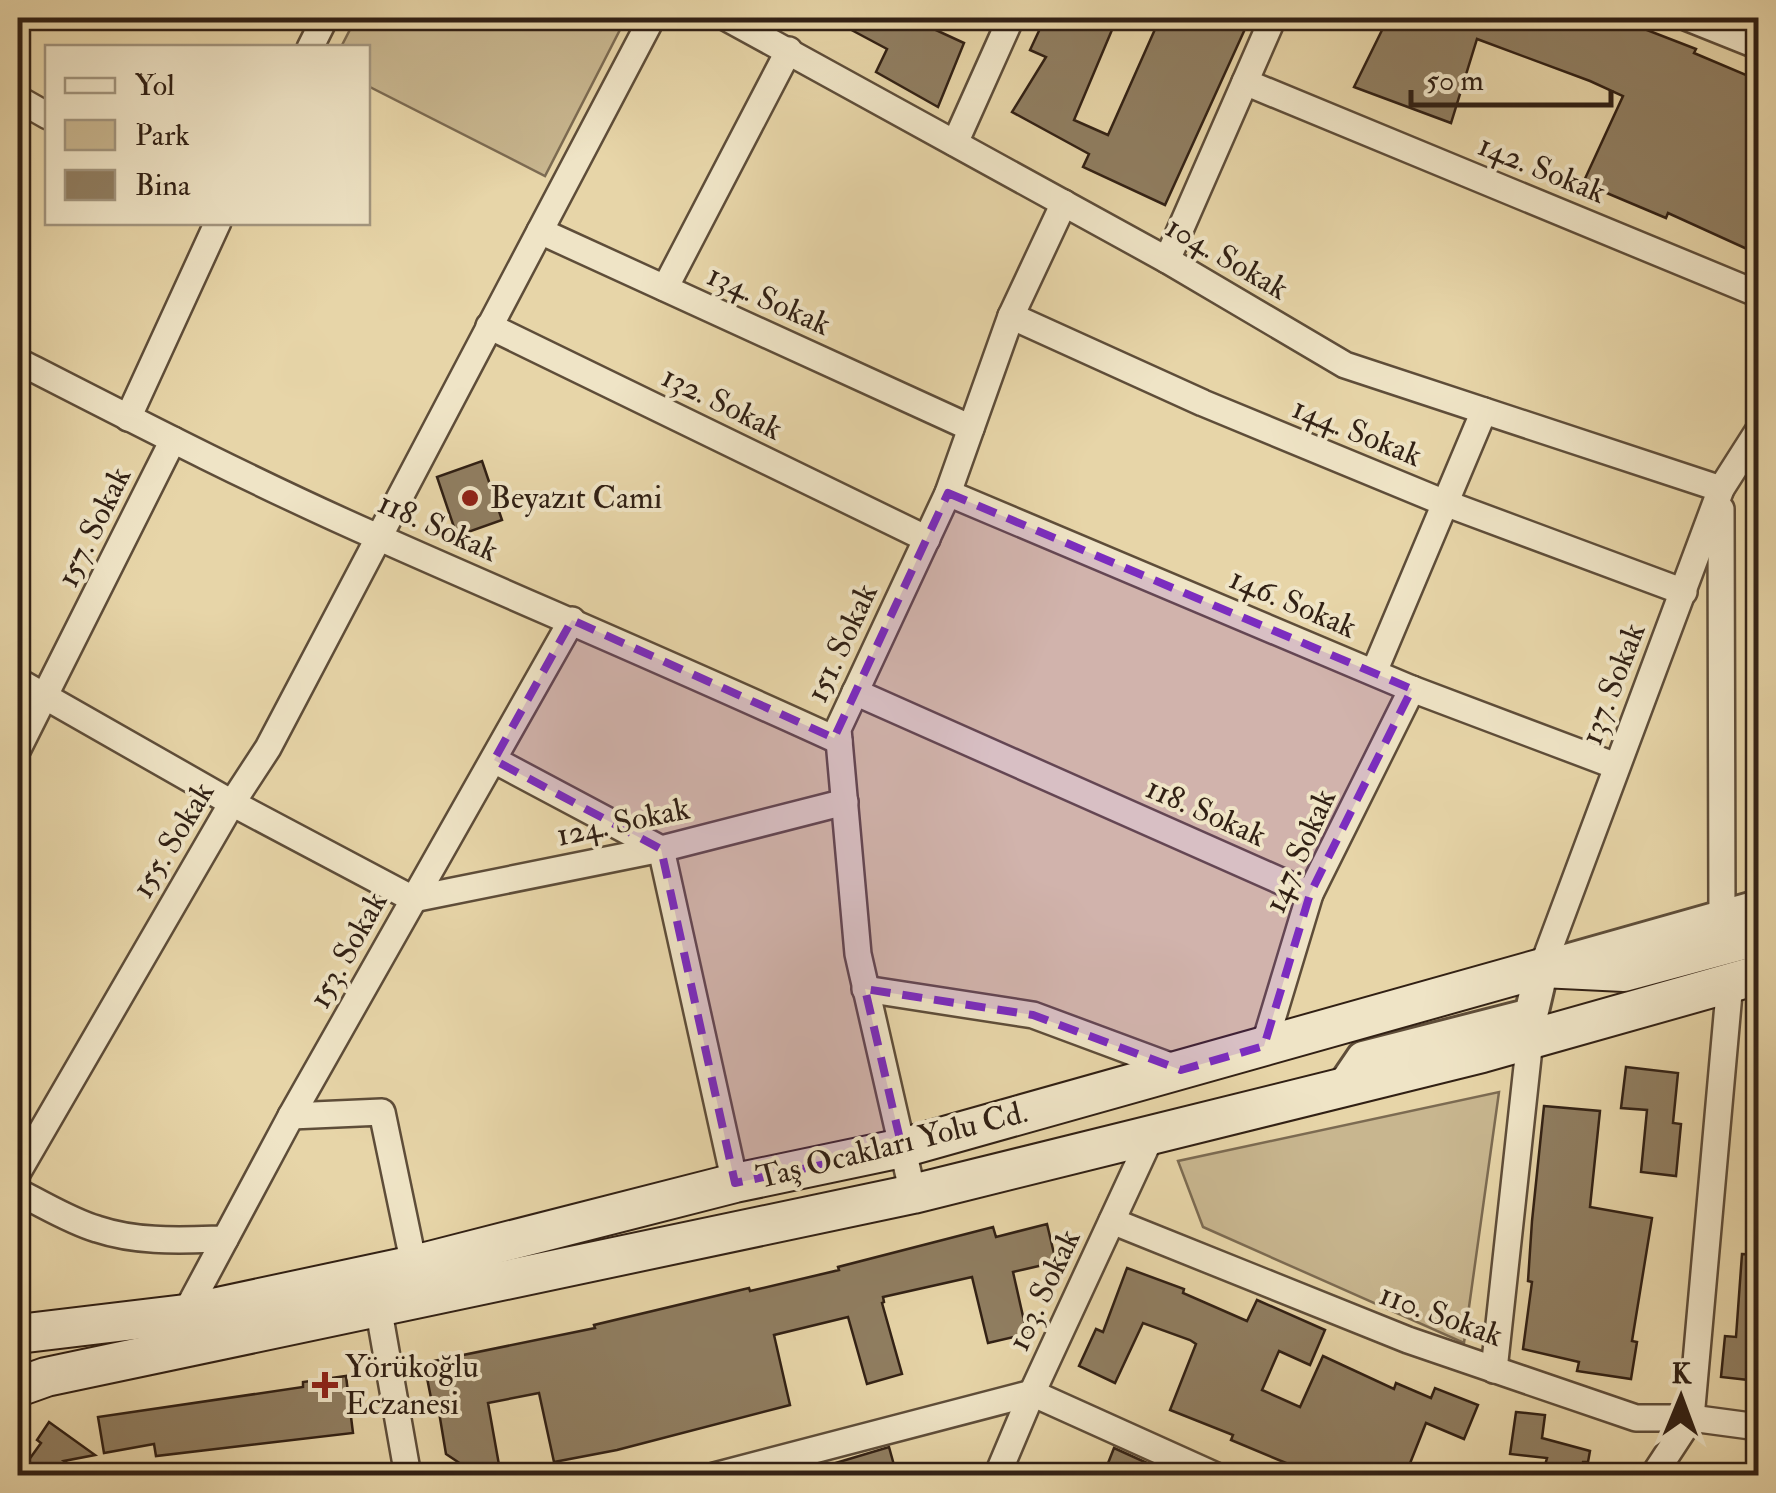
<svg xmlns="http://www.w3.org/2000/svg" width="1776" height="1493" font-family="'IM FELL Double Pica',serif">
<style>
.green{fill:#c8b68f;stroke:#7c6b52;stroke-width:2.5}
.building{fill:#907e61;stroke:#312014;stroke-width:2.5}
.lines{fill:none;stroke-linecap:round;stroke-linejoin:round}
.minor-casing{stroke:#5e4d39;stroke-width:30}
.tertiary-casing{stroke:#5e4d39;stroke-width:38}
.secondary-casing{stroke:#312014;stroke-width:42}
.minor{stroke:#efe4c6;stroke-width:25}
.tertiary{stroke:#efe4c6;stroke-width:32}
.secondary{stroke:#efe4c6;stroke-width:38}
.marked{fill:#7b2cbf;fill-opacity:0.2;stroke:#7b2cbf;stroke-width:8;stroke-dasharray:20 12;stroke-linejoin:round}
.poi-dot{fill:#8f2418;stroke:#efe4c6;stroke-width:4}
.labels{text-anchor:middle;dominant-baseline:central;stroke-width:8;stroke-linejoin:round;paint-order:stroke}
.street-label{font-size:32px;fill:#312014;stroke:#efe4c6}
.poi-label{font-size:32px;fill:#312014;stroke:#efe4c6;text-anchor:start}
</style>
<rect width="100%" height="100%" fill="#e7d5a8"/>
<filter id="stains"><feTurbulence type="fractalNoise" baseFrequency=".002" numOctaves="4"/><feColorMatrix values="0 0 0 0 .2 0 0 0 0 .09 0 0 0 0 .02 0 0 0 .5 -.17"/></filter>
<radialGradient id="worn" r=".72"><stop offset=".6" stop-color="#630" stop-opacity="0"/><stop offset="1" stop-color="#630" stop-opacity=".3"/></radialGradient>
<g class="green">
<polygon points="356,18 626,18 545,176 368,86 368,48 341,47"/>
<polygon points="1499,1092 1464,1343 1203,1227 1178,1161"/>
</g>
<g class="building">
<polygon points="829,18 910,18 964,43 938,107 876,72 887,49"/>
<polygon points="1045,18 1117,18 1074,120 1108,135 1160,18 1250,18 1165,205 1083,167 1089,154 1012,112 1046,57 1030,50"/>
<polygon points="1388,18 1616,18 1696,49 1694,53 1758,80 1758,254 1668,213 1666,218 1583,183 1623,96 1590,81 1477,39 1451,123 1354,87"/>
<polygon points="482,461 502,520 457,536 437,477"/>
<polygon points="1626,1067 1678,1073 1673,1123 1681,1124 1676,1176 1641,1172 1647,1110 1621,1108"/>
<polygon points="1544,1106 1600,1111 1590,1207 1652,1218 1632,1341 1637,1342 1631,1379 1577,1371 1579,1362 1523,1349 1532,1282 1528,1281 1532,1221"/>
<polygon points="1047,1224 1056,1262 1013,1272 1027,1334 988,1343 972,1277 883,1297 884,1302 882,1303 902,1374 867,1384 848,1317 774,1335 790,1405 617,1450 554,1462 539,1393 488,1403 501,1476 479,1476 446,1454 439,1412 434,1413 424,1363 595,1328 594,1325 749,1288 750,1291 839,1270 838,1267 993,1227 996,1237"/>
<polygon points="1742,1254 1758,1255 1758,1381 1721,1377 1725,1336 1736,1337"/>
<polygon points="1127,1268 1184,1289 1183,1293 1247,1321 1257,1300 1325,1330 1310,1365 1279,1351 1262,1390 1300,1407 1323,1356 1394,1389 1396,1383 1431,1398 1435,1388 1478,1405 1464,1439 1426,1423 1405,1476 1298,1476 1283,1469 1286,1463 1231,1440 1233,1435 1170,1410 1196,1344 1190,1340 1143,1323 1115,1383 1079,1366 1096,1329 1103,1332"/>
<polygon points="346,1376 353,1433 156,1456 154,1444 104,1453 98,1417 303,1387 303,1382"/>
<polygon points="1516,1412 1545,1415 1542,1438 1590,1451 1588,1462 1583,1462 1579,1476 1542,1476 1547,1458 1510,1454"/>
<polygon points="49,1422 95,1455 64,1461 86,1476 25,1476 32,1466 23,1468 41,1443 37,1440"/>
<polygon points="889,1447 897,1476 820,1476 819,1468"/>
<polygon points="1114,1448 1147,1463 1142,1476 1103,1476"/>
</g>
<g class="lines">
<defs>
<g id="minor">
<polyline points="727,18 1167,260 1345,365 1721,489"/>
<polyline points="1688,18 1758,46"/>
<polyline points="310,48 325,18"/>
<polyline points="1245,82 1758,294"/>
<polyline points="18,99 48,116"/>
<polyline points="955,143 1011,18"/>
<polyline points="540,231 971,428"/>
<polyline points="1167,260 1273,18"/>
<polyline points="665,288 789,50"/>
<polyline points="1011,316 1203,403 1445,503 1684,592"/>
<polyline points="489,326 927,539"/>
<path d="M18,361C137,422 257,484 380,538C533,606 687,671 839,741"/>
<polyline points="128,418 218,222"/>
<polyline points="948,493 1412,689 1616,766"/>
<polyline points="1721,509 1722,919"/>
<polyline points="1374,672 1484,411"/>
<polyline points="18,681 232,803 413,899 661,849 845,802"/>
<polyline points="855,692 1310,894"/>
<polyline points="18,749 173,440"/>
<polyline points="494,760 661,849"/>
<polyline points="661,849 735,1183"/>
<polyline points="1542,968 1721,489 1758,431"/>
<polyline points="865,989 1033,1015 1181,1070"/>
<polyline points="1264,1046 1310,894 1412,689"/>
<polyline points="291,1116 382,1112 414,1265"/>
<polyline points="18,1172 232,803 268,748 652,18"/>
<path d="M18,1192C43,1204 70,1221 97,1229C139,1243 183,1240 225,1239"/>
<polyline points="913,1194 858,954 838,729 948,493 1011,316 1064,203"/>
<polyline points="1112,1221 1408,1340 1636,1418 1691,1418 1758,1427"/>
<polyline points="378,1306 408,1476"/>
<polyline points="185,1314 291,1116 572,620"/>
<polyline points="1494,1370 1530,1039"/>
<polyline points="714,1476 1032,1393 1216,1476"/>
<polyline points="997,1476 1032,1393 1153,1132"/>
<polyline points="1653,1476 1691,1418 1730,982"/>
</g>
<polyline id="tertiary" points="1344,1086 1363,1058 1531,1015 1542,968 1758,907"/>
<g id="secondary">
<polyline points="18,1334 185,1314 414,1265 735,1183 902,1148 1542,968 1624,972 1758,936"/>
<polyline points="18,1387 46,1377 913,1194 1482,1053 1758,975"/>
</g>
</defs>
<use href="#minor" class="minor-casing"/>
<use href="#tertiary" class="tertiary-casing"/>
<use href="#secondary" class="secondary-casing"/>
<use href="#minor" class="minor"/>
<use href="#tertiary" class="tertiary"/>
<use href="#secondary" class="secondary"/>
</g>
<path class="marked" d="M948,493L1412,689L1310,894L1264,1046L1181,1070L1033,1015L865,989L902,1148L735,1183L661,849L494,760L572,620L834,738Z"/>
<g class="poi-dot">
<circle cx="470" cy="498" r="10"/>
<path d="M320 1370h10v10h10v10h-10v10h-10v-10h-10v-10h10z"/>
</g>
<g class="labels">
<g class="street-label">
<text transform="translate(1542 169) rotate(22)">142. Sokak</text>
<text transform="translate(1227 258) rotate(30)">104. Sokak</text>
<text transform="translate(769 300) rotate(24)">134. Sokak</text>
<text transform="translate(722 403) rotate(26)">132. Sokak</text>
<text transform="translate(1357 432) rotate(22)">144. Sokak</text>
<text transform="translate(94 527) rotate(-64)">157. Sokak</text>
<text transform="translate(438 527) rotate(24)">118. Sokak</text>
<text transform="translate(1293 603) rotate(23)">146. Sokak</text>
<text transform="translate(842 643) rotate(-65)">151. Sokak</text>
<text transform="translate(1613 684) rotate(-69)">137. Sokak</text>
<text transform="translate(1206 812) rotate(24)">118. Sokak</text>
<text transform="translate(623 822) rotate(-12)">124. Sokak</text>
<text transform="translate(173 840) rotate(-59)">155. Sokak</text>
<text transform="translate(1300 851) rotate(-66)">147. Sokak</text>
<text transform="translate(348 950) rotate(-61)">153. Sokak</text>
<text transform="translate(892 1145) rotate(-14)">Taş Ocakları Yolu Cd.</text>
<text transform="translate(1044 1290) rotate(-65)">103. Sokak</text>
<text transform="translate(1441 1315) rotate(20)">110. Sokak</text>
</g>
<g class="poi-label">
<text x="490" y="498">Beyazıt Cami</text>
<text x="345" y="1367">Yörükoğlu<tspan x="345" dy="37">Eczanesi</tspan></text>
</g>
</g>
<rect width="1776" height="1493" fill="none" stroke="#e7d5a8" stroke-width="60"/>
<rect x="20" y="20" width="1736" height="1453" fill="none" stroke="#312014" stroke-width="5"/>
<rect x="30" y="30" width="1716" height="1433" fill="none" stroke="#312014" stroke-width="2.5"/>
<rect x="45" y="45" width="325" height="180" fill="#efe4c6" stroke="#a3967f" stroke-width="2.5"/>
<rect x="65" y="78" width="50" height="15" fill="#efe4c6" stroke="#a3967f" stroke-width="2.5"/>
<text x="135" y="95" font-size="30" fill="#312014">Yol</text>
<rect x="65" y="120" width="50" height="30" fill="#c8b68f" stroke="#a3967f" stroke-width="2.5"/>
<text x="135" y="145" font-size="30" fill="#312014">Park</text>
<rect x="65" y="170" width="50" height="30" fill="#907e61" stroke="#a3967f" stroke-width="2.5"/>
<text x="135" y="195" font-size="30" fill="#312014">Bina</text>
<g transform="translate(1681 1398) rotate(1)" stroke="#efe4c6" stroke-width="8" paint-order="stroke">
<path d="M0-8L18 38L0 25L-18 38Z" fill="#312014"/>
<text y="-15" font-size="28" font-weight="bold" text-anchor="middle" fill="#312014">K</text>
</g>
<path d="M1411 90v15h200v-15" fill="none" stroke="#312014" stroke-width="5"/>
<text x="1426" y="90" font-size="30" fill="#312014" stroke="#efe4c6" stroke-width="8" paint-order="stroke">50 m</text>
<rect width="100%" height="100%" filter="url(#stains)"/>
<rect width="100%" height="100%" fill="url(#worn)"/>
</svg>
